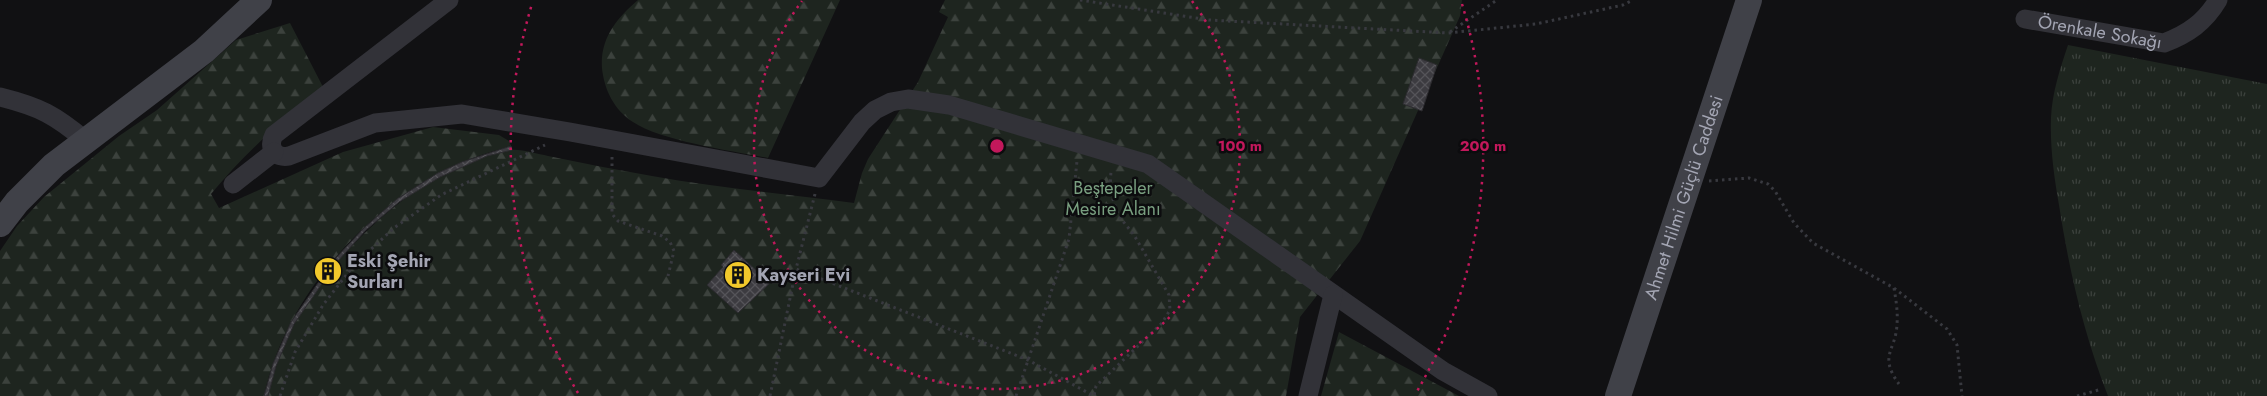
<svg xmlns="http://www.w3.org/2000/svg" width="2267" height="396" font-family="Jost,sans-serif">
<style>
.grass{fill:url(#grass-tufts)}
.forest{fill:url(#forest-firs)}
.building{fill:url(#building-cross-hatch);stroke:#2c2b2f}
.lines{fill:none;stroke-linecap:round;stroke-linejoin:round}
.path{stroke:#38393f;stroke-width:3;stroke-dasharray:2.5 4;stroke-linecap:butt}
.street{stroke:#323238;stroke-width:19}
.secondary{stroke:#404148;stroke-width:26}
.ring{fill:none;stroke:#c2185b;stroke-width:2.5;stroke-dasharray:2.5 5}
.labels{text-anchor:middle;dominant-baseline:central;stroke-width:5;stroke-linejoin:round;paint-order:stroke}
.street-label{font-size:18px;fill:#a3a5b3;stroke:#0c0c0e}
.park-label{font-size:18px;fill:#799f80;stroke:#0c0c0e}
.poi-label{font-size:18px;font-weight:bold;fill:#a3a5b3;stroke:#0c0c0e;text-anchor:start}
.centre{fill:#c2185b;stroke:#0c0c0e;stroke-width:2.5}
.ring-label{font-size:15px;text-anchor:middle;font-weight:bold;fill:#c2185b;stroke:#0c0c0e;stroke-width:5;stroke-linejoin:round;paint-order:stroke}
</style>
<defs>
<pattern id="grass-tufts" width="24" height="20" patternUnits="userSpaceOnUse" patternTransform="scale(1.25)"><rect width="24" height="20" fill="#1e251f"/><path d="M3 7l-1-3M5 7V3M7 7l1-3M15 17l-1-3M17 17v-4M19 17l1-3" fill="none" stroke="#3c423d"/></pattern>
<pattern id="forest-firs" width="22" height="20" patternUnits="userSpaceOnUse" patternTransform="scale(1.25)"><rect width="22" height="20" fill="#1e251f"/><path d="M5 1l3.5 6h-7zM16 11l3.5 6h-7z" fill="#3c423d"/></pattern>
<pattern id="building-cross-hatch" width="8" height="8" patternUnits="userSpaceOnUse" patternTransform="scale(1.25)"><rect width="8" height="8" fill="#3c3b40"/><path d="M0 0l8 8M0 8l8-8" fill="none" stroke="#555459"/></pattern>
</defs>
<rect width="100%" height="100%" fill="#111113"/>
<path class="grass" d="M2068,45L2267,84V396H2108C2084,335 2069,270 2059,205C2054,176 2050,148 2051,118C2052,93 2060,69 2068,45Z"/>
<g class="forest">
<path d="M638,0H840L768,158C733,151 661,141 633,122C614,110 604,89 602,68C600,38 617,18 638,0Z"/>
<path d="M945,0H1462L1460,16L1360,241L1300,317L1286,396H268C274,371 282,348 294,325C332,252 426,162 511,150C522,149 537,154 548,156C583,163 617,170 652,176C719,188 787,194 854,203L862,173L868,159L918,82L948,17L939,12Z"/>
<path d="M290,23L323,87C280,122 246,152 211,194L219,208L343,152L433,127L499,135L509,141L511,146C486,153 460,161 437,174C355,220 284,303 264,396H0V251L17,226L44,197L119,136L157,110L236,40Z"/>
<polygon points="1339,332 1459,396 1321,396"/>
</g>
<g class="building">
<polygon points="1419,58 1437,65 1422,111 1403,104"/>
<polygon points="511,146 512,150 487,156 440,177 399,202 366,230 337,262 294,324 276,366 268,396 264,396 273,364 291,322 334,260 364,228 397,199 438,173 462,162"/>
<polygon points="734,250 770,283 738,313 707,285 723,267 721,265"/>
</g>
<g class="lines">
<g class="path">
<polyline points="1080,0 1209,20 1448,33 1536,24 1623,5 1633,0"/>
<polyline points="1450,32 1497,0"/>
<polyline points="612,157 612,214 618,221 662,236 670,242 674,251 668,276"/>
<polyline points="1709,181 1749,178 1768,184 1775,191 1794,223 1813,243 1894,288 1947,329 1957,345 1962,396"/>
<polyline points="815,194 796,269 1028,360 1094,396 1096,386 1162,323 1170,310 1169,295 1134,235 1118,215 1110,190 1111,170"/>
<path d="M1894,288C1896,300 1898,312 1897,324C1896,351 1878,355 1899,384"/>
<polyline points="280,396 295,352 323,305 354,265 394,228 441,195 545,145"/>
<polyline points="770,396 796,269"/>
<polyline points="1016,396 1069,239 1077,161"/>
<polyline points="2077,396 2102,389"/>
</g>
<g class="street">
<path d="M449,0L274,135C267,148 276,159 289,156L375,123L462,114L570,132L819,178L862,122L875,110L891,102L908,99L949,105L1148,164L1443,371L1488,396"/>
<path id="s1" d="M2025,19L2164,43C2188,34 2205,22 2218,0"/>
<path d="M0,97C40,107 55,115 86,141"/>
<polyline points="233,184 274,152"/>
<polyline points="1308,396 1333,295"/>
</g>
<g class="secondary">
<polyline points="0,224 17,202 54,165 204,51 259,0"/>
<path id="s2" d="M1618,396L1749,0"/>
</g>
</g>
<g class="ring">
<path d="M1192 1A243 243 0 1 1 802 1"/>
<path d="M578 393A486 486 0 0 1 532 4M1462 4A486 486 0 0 1 1416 393"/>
</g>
<defs>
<symbol id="building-disc" viewBox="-11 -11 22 22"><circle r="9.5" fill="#f1c82b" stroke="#0c0c0e"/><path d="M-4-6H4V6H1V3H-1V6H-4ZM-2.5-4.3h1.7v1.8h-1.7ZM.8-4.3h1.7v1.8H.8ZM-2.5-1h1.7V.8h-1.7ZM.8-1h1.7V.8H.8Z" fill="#111"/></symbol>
</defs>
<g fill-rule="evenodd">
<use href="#building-disc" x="312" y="255" width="32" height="32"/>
<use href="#building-disc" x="722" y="259" width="32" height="32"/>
</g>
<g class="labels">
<g class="street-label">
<text stroke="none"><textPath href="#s1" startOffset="76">Örenkale Sokağı</textPath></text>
<text stroke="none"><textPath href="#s2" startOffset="209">Ahmet Hilmi Güçlü Caddesi</textPath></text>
</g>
<g class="park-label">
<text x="1113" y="188">Beştepeler<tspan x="1113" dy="21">Mesire Alanı</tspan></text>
</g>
<g class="poi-label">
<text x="347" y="261">Eski Şehir<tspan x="347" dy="21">Surları</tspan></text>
<text x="757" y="275">Kayseri Evi</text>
</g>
</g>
<circle cx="997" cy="146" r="8" class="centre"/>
<g class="ring-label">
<text x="1240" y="151">100 m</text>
<text x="1483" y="151">200 m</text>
</g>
</svg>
